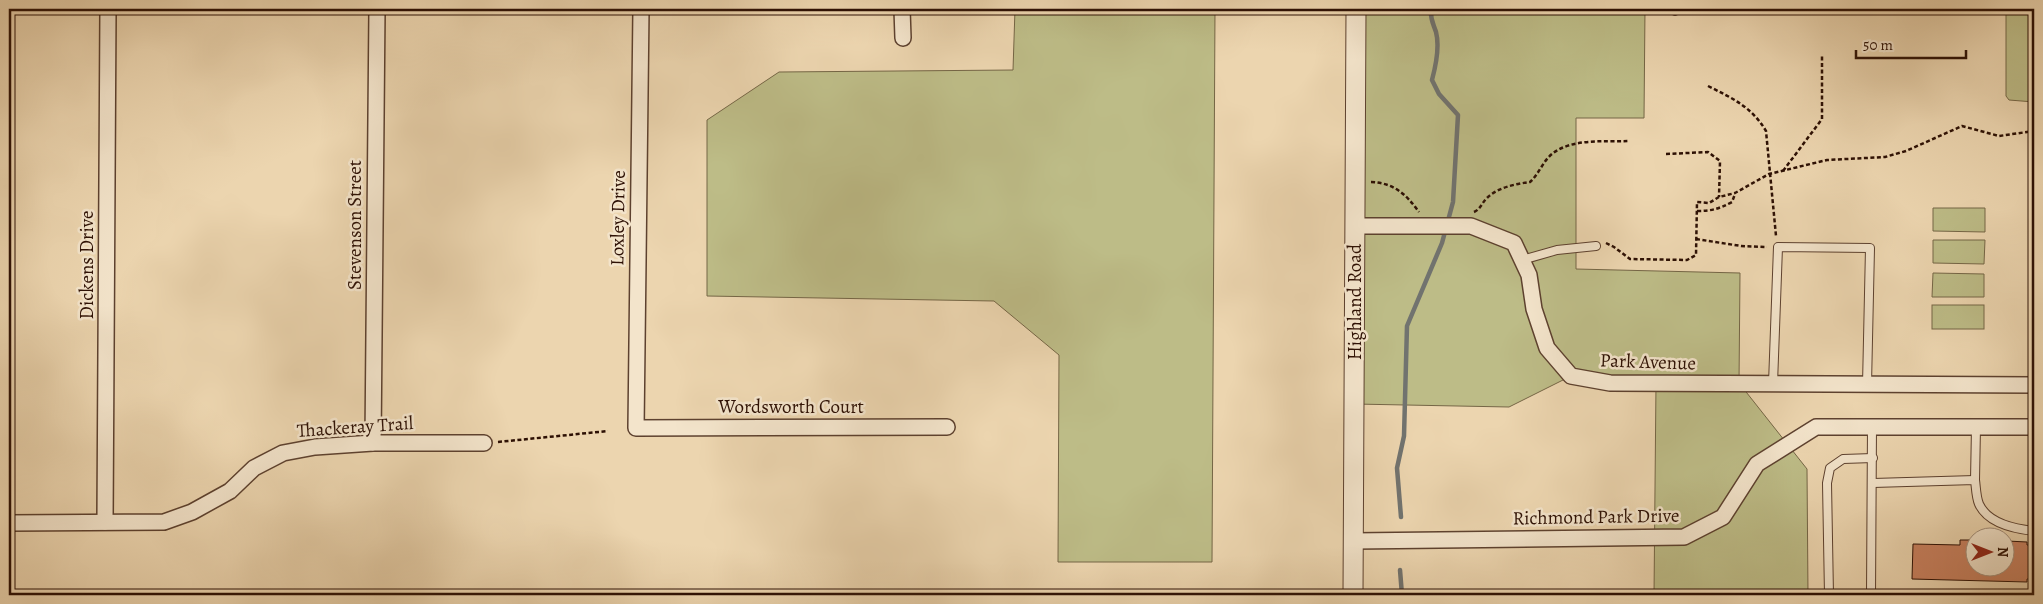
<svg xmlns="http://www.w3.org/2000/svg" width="2043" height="604" font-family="Alegreya,serif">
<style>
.green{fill:#bdbc87;stroke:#756646}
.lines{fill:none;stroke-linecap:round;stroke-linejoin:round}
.stream{stroke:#71736f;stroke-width:4.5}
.building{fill:#c98160;stroke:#2d1004}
.service-casing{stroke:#5d412f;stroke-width:10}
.minor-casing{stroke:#5d412f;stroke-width:18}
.tertiary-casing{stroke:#5d412f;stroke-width:21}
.path{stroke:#2d1004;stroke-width:2.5;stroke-dasharray:4 2.5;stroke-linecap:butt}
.service{stroke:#f3e4cb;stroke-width:8}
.minor{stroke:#f3e4cb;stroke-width:15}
.tertiary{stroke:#f3e4cb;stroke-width:19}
.labels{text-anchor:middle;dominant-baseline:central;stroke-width:5;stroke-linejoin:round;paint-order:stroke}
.street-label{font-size:19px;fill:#2d1004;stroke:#f3e4cb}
</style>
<rect width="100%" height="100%" fill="#ecd5af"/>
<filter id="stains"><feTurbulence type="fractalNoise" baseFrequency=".004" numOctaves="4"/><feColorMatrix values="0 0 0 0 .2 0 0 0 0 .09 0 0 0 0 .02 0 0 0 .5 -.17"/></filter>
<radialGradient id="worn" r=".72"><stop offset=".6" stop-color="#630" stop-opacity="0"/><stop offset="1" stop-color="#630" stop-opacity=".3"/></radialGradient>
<g class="green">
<polygon points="1015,9 1215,9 1212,562 1058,562 1059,355 994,301 707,296 707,120 779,72 1013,70"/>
<polygon points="1356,9 1645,9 1644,118 1576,118 1576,269 1740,273 1739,383 1807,469 1808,595 1654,595 1656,383 1571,376 1509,407 1354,404"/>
<polygon points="2006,9 2034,9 2034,102 2009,100 2006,96"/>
<polygon points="1933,208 1985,208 1985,232 1933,231"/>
<polygon points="1933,240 1985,240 1984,264 1933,263"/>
<polygon points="1933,273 1984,274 1984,297 1932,297"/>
<rect x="1932" y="305" width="52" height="24"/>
</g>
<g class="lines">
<g class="stream">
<path d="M1401,517L1397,468L1404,436L1407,326L1442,243L1453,202L1458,115L1439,94L1432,80C1436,65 1440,47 1436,32C1433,23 1430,19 1431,9"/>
<polyline points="1400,570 1402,595"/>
</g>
</g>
<polygon class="building" points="1960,540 1976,540 1976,566 2006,566 2007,541 2027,542 2027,545 2034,545 2034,579 2027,579 2027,582 1912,579 1913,544 1960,545"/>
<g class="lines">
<defs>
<g id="service">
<polyline points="1675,11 1675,9"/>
<polyline points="1522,260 1557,250 1596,246"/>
<polyline points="1773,384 1778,247 1870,248 1867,385"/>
<polyline points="1975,480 1976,427"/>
<path d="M1873,483L1975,480C1976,487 1976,497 1979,504C1988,524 2015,529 2034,531"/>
<polyline points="1829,595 1827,483 1830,468 1843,459 1873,458"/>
<polyline points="1871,595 1872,426"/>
</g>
<g id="minor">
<polyline points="641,9 636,428 947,427"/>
<polyline points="902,9 903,38"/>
<polyline points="1355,226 1471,226 1514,243 1529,275 1534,309 1547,348 1571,376 1610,383 2034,385"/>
<polyline points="373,443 377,9"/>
<polyline points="105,522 108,9"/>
<polyline points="9,523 164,522 192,512 230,491 254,468 283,453 315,447 373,443 484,443"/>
<polyline points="1354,541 1684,537 1723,517 1757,464 1816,427 2034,427"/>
</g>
<polyline id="tertiary" points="1353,595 1356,9"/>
</defs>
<use href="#service" class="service-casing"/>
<use href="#minor" class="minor-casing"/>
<use href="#tertiary" class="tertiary-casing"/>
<g class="path">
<path d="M1708,86C1732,98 1752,107 1766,131L1776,236"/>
<polyline points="1666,154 1708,152 1720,161 1719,197"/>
<polyline points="1783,171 1822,119 1822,55"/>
<path d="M1371,182C1394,183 1406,194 1419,212"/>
<path d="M1697,211C1711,211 1719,209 1732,202L1735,194"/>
<path d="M1474,212C1481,209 1482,202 1488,197C1499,187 1516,184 1530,182C1539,174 1543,161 1552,154C1572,138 1604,142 1628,141"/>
<polyline points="1696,239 1741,246 1767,247"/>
<polyline points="1606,243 1614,247 1630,259 1687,260 1696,255 1697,202 1709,203 1719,197 1735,193 1769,174 1827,160 1885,157 1906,151 1962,126 1999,136 2034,131"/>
<polyline points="498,442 608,431"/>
</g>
<use href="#service" class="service"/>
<use href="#minor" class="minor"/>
<use href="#tertiary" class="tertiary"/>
</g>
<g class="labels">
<g class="street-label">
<text transform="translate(618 218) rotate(-89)">Loxley Drive</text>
<text transform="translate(355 225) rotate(-90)">Stevenson Street</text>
<text transform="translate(87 265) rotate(-90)">Dickens Drive</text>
<text transform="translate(1355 302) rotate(-90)">Highland Road</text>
<text transform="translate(1648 362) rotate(2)">Park Avenue</text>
<text x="791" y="407">Wordsworth Court</text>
<text transform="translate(355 427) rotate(-4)">Thackeray Trail</text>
<text transform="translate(1596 517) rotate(-1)">Richmond Park Drive</text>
</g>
</g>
<rect width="2043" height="604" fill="none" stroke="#ecd5af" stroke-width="30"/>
<rect x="10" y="10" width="2023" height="584" fill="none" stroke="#2d1004" stroke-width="2.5"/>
<rect x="15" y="15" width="2013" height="574" fill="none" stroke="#2d1004"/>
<g transform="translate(1990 552) rotate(90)"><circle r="24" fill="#f3e4cb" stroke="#a48f7b"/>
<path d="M0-4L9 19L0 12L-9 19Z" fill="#8f2418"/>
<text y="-8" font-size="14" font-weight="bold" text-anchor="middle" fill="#2d1004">N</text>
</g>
<path d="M1856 50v8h110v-8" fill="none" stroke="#2d1004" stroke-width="2.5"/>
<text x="1863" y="50" font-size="15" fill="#2d1004" stroke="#f3e4cb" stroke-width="4" paint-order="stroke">50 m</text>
<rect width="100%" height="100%" filter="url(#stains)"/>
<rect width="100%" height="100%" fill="url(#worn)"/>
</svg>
